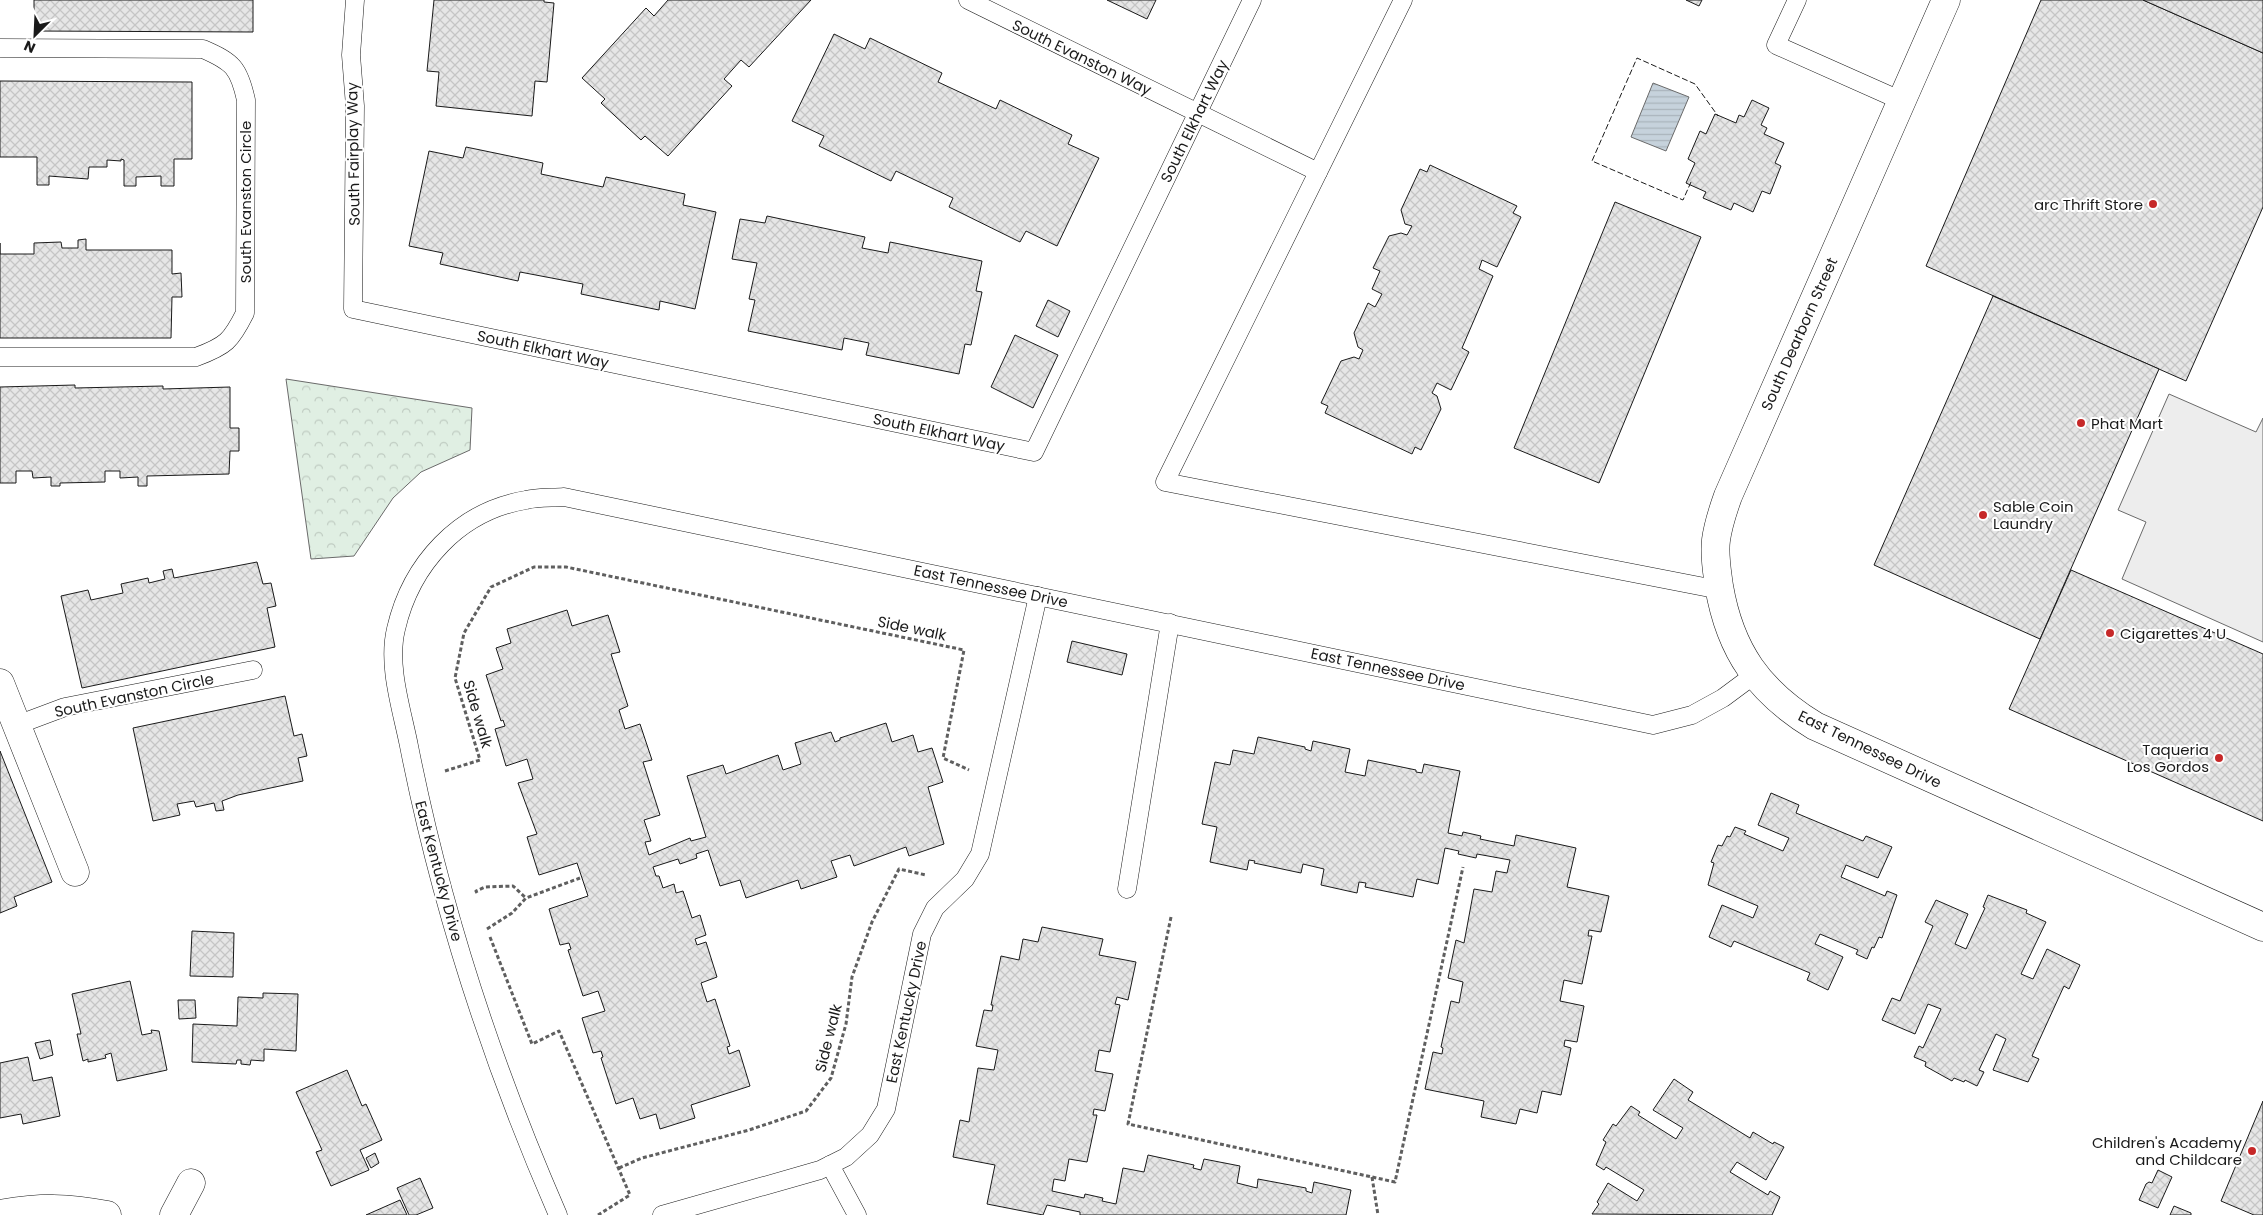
<svg xmlns="http://www.w3.org/2000/svg" width="2263" height="1215" font-family="Poppins,sans-serif">
<style>
.forest{fill:url(#forest-crowns);stroke:#6a6a6a}
.parking{fill:#ededed;stroke:#6a6a6a}
.water{fill:url(#water-rules);stroke:#6a6a6a}
.building{fill:url(#building-cross-hatch);stroke:#1a1a1a}
.lines{fill:none;stroke-linecap:round;stroke-linejoin:round}
.lane-casing{stroke:#1a1a1a;stroke-width:19}
.street-casing{stroke:#1a1a1a;stroke-width:29}
.path{stroke:#5f5f5f;stroke-width:3;stroke-dasharray:4 2.5;stroke-linecap:butt}
.lane{stroke:#fff;stroke-width:18}
.street{stroke:#fff;stroke-width:28}
.fence{stroke:#1a1a1a;stroke-width:1;stroke-dasharray:6 2.5;stroke-linecap:butt}
.poi-dot{fill:#c62828;stroke:#fff;stroke-width:2}
.labels{text-anchor:middle;dominant-baseline:central;stroke-width:4;stroke-linejoin:round;paint-order:stroke}
.street-label{font-size:15px;fill:#1a1a1a;stroke:#fff}
.poi-label{font-size:15px;fill:#1a1a1a;stroke:#fff;text-anchor:end}
</style>
<defs>
<pattern id="forest-crowns" width="20" height="18" patternUnits="userSpaceOnUse" patternTransform="scale(1.25)"><rect width="20" height="18" fill="#e0efe3"/><path d="M2 6a3 3 0 1 1 6 0M12 15a3 3 0 1 1 6 0" fill="none" stroke="#c0ccc2"/></pattern>
<pattern id="water-rules" width="6" height="5" patternUnits="userSpaceOnUse" patternTransform="scale(1.25)"><rect width="6" height="5" fill="#c6d2dc"/><path d="M0 2.5h6" fill="none" stroke="#aab4bc"/></pattern>
<pattern id="building-cross-hatch" width="8" height="8" patternUnits="userSpaceOnUse" patternTransform="scale(1.25)"><rect width="8" height="8" fill="#e6e6e6"/><path d="M0 0l8 8M0 8l8-8" fill="none" stroke="#c5c5c5"/></pattern>
</defs>
<rect width="100%" height="100%" fill="#fff"/>
<polygon class="forest" points="286,379 472,408 470,450 421,472 393,498 354,556 311,559"/>
<polygon class="parking" points="2169,394 2256,432 2263,418 2263,642 2122,579 2146,522 2118,510"/>
<polygon class="water" points="1653,83 1689,97 1666,151 1631,137"/>
<g class="building">
<polygon points="34,0 253,0 253,32 34,31"/>
<polygon points="434,0 544,0 544,2 554,3 547,82 535,81 532,116 436,106 439,72 427,71"/>
<polygon points="668,0 811,0 749,67 741,60 724,79 732,86 668,156 645,136 641,140 601,103 605,99 582,78 646,8 654,16"/>
<polygon points="1107,0 1156,0 1147,19"/>
<polygon points="1686,0 1702,0 1699,6"/>
<polygon points="2041,0 2143,0 2263,53 2263,207 2186,381 1926,266"/>
<polygon points="2143,0 2263,0 2263,53"/>
<polygon points="834,34 865,49 870,38 942,73 938,82 996,109 1000,100 1072,135 1068,144 1099,158 1057,246 1026,231 1020,242 949,207 953,198 896,171 891,181 819,146 824,136 792,121"/>
<polygon points="0,81 192,82 192,159 174,159 174,186 161,186 161,176 136,177 136,186 124,186 124,160 121,159 121,161 107,160 107,167 89,167 88,179 49,176 49,185 37,185 37,157 0,157"/>
<polygon points="1752,100 1769,108 1761,125 1767,128 1764,134 1784,143 1775,163 1781,166 1770,194 1762,191 1753,212 1734,203 1731,210 1703,198 1706,192 1686,183 1695,163 1688,159 1700,131 1706,134 1715,114 1736,123 1739,115 1744,117"/>
<polygon points="466,147 543,163 541,174 603,187 606,177 685,194 683,205 716,212 695,309 660,301 659,310 581,294 583,284 520,272 518,281 440,264 443,253 409,246 429,151 463,158"/>
<polygon points="1430,165 1517,206 1513,213 1521,217 1497,267 1482,260 1479,269 1493,276 1462,348 1469,352 1451,390 1437,383 1432,393 1437,396 1441,409 1421,450 1415,447 1412,454 1325,413 1328,406 1321,403 1341,361 1354,357 1359,359 1363,350 1358,347 1354,333 1368,303 1375,307 1382,294 1372,289 1380,271 1373,268 1389,236 1401,233 1407,235 1412,226 1405,224 1401,210 1420,169 1427,172"/>
<polygon points="1615,202 1701,237 1599,483 1514,448"/>
<polygon points="767,216 865,237 862,248 888,253 890,242 982,261 976,291 982,292 971,345 965,344 959,374 866,355 869,343 844,338 842,350 748,331 755,300 749,299 757,263 732,259 740,219 765,223"/>
<polygon points="86,239 86,250 172,250 172,274 181,273 182,297 172,297 171,338 0,338 0,243 0,254 34,254 34,243 61,242 62,248 78,248 78,240"/>
<polygon points="1993,296 2159,369 2040,639 1874,565"/>
<polygon points="1048,300 1070,311 1058,337 1036,326"/>
<polygon points="1015,335 1058,355 1033,408 991,387"/>
<polygon points="75,385 75,388 163,386 163,389 230,387 230,428 239,428 239,451 230,451 229,474 147,476 147,486 138,486 138,477 120,478 120,471 105,471 105,482 60,483 60,486 51,486 51,477 33,478 32,471 16,471 16,483 0,483 0,387"/>
<polygon points="257,562 263,584 271,583 276,606 267,608 275,647 82,688 61,596 88,590 91,600 123,593 121,584 148,578 149,583 165,579 163,571 172,569 174,578"/>
<polygon points="2071,570 2263,654 2263,821 2009,709"/>
<polygon points="567,610 572,626 608,615 620,652 611,654 628,706 619,710 625,729 640,724 652,760 643,762 660,815 644,820 651,841 645,842 649,855 690,838 691,841 706,837 687,776 723,765 726,774 778,755 783,770 801,764 795,743 831,732 835,742 840,740 840,738 886,723 892,742 913,735 918,752 932,748 943,782 928,787 944,844 909,856 906,847 854,866 850,855 831,861 837,877 801,889 798,880 746,898 740,880 720,886 708,850 696,854 697,858 680,864 678,859 653,867 656,876 659,876 663,888 674,884 676,893 683,891 692,918 700,915 706,935 695,939 697,945 706,942 717,977 701,983 707,1002 715,999 730,1046 727,1047 729,1054 739,1050 750,1086 691,1105 695,1118 660,1129 656,1114 640,1119 633,1098 616,1104 601,1058 603,1057 601,1051 593,1053 582,1018 605,1011 598,991 583,996 568,950 571,949 569,943 560,945 549,909 588,896 577,863 539,875 527,837 537,834 518,783 533,779 527,759 506,766 495,729 505,726 503,720 501,721 486,675 503,669 496,648 511,643 507,629"/>
<polygon points="1072,641 1127,654 1122,675 1067,662"/>
<polygon points="285,696 294,736 302,734 307,756 298,758 303,781 238,795 222,801 224,810 216,811 214,803 196,807 194,801 177,804 180,815 153,821 133,728"/>
<polygon points="1258,737 1305,747 1305,749 1311,751 1313,741 1350,749 1345,772 1365,776 1368,760 1416,770 1416,772 1422,773 1424,764 1460,771 1448,833 1462,836 1463,832 1481,836 1480,839 1514,846 1516,835 1576,848 1567,887 1609,896 1601,932 1589,930 1588,936 1592,936 1582,984 1564,980 1560,1001 1584,1006 1577,1042 1565,1040 1564,1046 1571,1048 1561,1095 1542,1091 1537,1113 1520,1109 1516,1124 1481,1117 1484,1101 1425,1089 1433,1052 1442,1054 1443,1048 1441,1047 1451,1001 1459,1003 1463,982 1448,978 1456,940 1464,943 1474,889 1492,892 1496,871 1507,873 1510,860 1477,854 1476,858 1458,854 1459,851 1445,848 1438,884 1417,879 1413,897 1365,887 1366,883 1359,882 1357,893 1321,885 1324,869 1303,864 1301,873 1254,863 1255,861 1249,860 1247,870 1210,862 1217,827 1202,824 1215,762 1230,765 1233,750 1254,754"/>
<polygon points="0,751 52,882 14,897 17,906 0,913"/>
<polygon points="1771,793 1799,805 1796,813 1863,841 1866,836 1892,847 1878,878 1846,865 1841,877 1885,896 1887,891 1897,895 1882,938 1879,937 1874,948 1872,947 1867,959 1856,954 1858,950 1820,934 1815,944 1843,957 1828,990 1807,980 1810,973 1734,941 1731,947 1709,937 1722,905 1753,918 1758,906 1708,885 1714,863 1711,862 1718,845 1722,846 1727,836 1730,837 1735,827 1746,831 1744,834 1783,851 1789,838 1758,825"/>
<polygon points="1988,895 2027,910 2026,913 2046,922 2021,974 2033,979 2047,949 2080,965 2069,989 2064,986 2032,1056 2039,1059 2028,1082 1993,1070 2006,1039 1996,1034 1979,1070 1984,1072 1977,1086 1965,1080 1964,1082 1954,1078 1952,1081 1925,1066 1926,1062 1914,1057 1919,1046 1923,1048 1941,1009 1928,1004 1915,1034 1882,1020 1892,998 1900,1001 1933,926 1925,922 1936,900 1968,914 1955,944 1966,949 1985,908 1983,907"/>
<polygon points="1042,927 1103,939 1099,955 1136,962 1128,1000 1117,997 1115,1004 1120,1005 1110,1052 1099,1050 1095,1071 1113,1074 1105,1111 1094,1109 1093,1115 1097,1115 1087,1162 1069,1159 1065,1181 1054,1179 1052,1191 1084,1198 1085,1194 1103,1198 1102,1201 1116,1204 1123,1168 1144,1172 1148,1155 1194,1165 1193,1168 1201,1170 1204,1159 1240,1166 1237,1183 1257,1188 1258,1179 1306,1188 1306,1191 1312,1193 1314,1182 1351,1190 1346,1215 1080,1215 1080,1212 1047,1205 1043,1215 987,1204 995,1165 953,1157 960,1120 969,1122 978,1068 994,1070 998,1050 976,1046 984,1010 992,1011 993,1005 991,1005 1001,956 1019,960 1023,939 1038,942"/>
<polygon points="192,931 234,933 233,977 190,976"/>
<polygon points="130,981 142,1035 152,1033 151,1030 159,1031 167,1070 117,1081 111,1053 105,1055 106,1058 88,1062 88,1059 83,1061 77,1034 81,1034 72,994"/>
<polygon points="263,993 298,994 296,1051 264,1049 264,1061 251,1060 250,1065 241,1064 241,1060 237,1060 236,1064 192,1062 193,1024 237,1026 238,997 263,998"/>
<polygon points="178,1000 195,1000 196,1018 179,1019"/>
<polygon points="50,1040 53,1055 40,1059 35,1043"/>
<polygon points="28,1057 33,1081 52,1077 60,1116 23,1124 21,1114 0,1118 0,1063"/>
<polygon points="347,1070 362,1106 366,1104 382,1140 360,1150 369,1170 331,1186 316,1152 322,1150 296,1092"/>
<polygon points="1674,1079 1693,1092 1688,1100 1750,1138 1753,1132 1773,1144 1774,1142 1784,1147 1766,1180 1737,1162 1730,1172 1768,1195 1770,1191 1780,1197 1772,1215 1592,1214 1599,1204 1597,1202 1608,1183 1637,1201 1644,1190 1606,1167 1604,1170 1596,1165 1606,1142 1603,1140 1613,1124 1616,1126 1631,1106 1640,1112 1638,1115 1676,1139 1683,1128 1653,1110"/>
<polygon points="2263,1101 2263,1215 2254,1215 2221,1201"/>
<polygon points="375,1153 379,1163 371,1168 366,1158"/>
<polygon points="2158,1170 2172,1177 2158,1208 2139,1200 2146,1184 2149,1182 2152,1183"/>
<polygon points="420,1178 433,1208 416,1215 409,1215 397,1188"/>
<polygon points="400,1200 407,1215 366,1215"/>
<polygon points="2174,1206 2191,1213 2191,1215 2170,1215"/>
</g>
<g class="lines">
<defs>
<g id="lane">
<polyline points="355,0 351,55 355,106 353,309 1034,452 1252,0"/>
<polyline points="968,0 1318,172"/>
<polyline points="1403,0 1165,482 1720,590"/>
<polyline points="1797,0 1776,45 1902,101"/>
<path d="M0,48L203,49C233,62 239,68 246,100L245,313C231,341 226,346 196,357H0"/>
<polyline points="17,725 65,707 253,670"/>
<polyline points="1127,889 1170,623"/>
<polyline points="830,1165 857,1215"/>
<path d="M558,1215C492,1064 441,908 409,746C402,710 387,666 396,629C411,564 459,511 526,500C538,497 552,498 564,497L1653,725L1692,715L1723,698L1754,675"/>
<polyline points="662,1215 820,1170 846,1157 870,1135 886,1109 922,934 935,908 965,879 980,854 1038,596"/>
</g>
<g id="street">
<path d="M1946,0L1728,496C1723,510 1718,525 1716,540C1714,555 1717,571 1719,586C1730,651 1759,692 1815,726L2263,927"/>
<polyline points="0,683 75,872"/>
<path d="M0,1214C40,1207 67,1207 107,1215"/>
<polyline points="174,1215 191,1183"/>
</g>
</defs>
<use href="#lane" class="lane-casing"/>
<use href="#street" class="street-casing"/>
<g class="path">
<polyline points="445,771 480,760 455,678 464,633 491,587 534,567 566,567 964,650 943,758 969,770"/>
<polyline points="477,893 476,891 485,887 513,886 526,898"/>
<polyline points="1171,917 1128,1124 1395,1182 1463,867"/>
<polyline points="487,929 512,913 526,898 580,878"/>
<polyline points="490,937 532,1044 559,1031 630,1195 598,1215"/>
<polyline points="619,1168 642,1158 749,1130 806,1111 831,1078 846,1024 852,977 872,922 899,869 926,875"/>
<polyline points="1372,1177 1378,1215"/>
</g>
<use href="#lane" class="lane"/>
<use href="#street" class="street"/>
<polyline class="fence" points="1691,182 1683,200 1592,161 1637,58 1695,84 1718,116"/>
</g>
<g class="poi-dot">
<circle cx="2153" cy="204" r="5"/>
<circle cx="2081" cy="423" r="5"/>
<circle cx="1983" cy="515" r="5"/>
<circle cx="2110" cy="633" r="5"/>
<circle cx="2219" cy="758" r="5"/>
<circle cx="2252" cy="1151" r="5"/>
</g>
<g class="labels">
<g class="street-label">
<text transform="translate(1082 57) rotate(26)">South Evanston Way</text>
<text transform="translate(1194 121) rotate(-64)">South Elkhart Way</text>
<text transform="translate(353 154) rotate(-91)">South Fairplay Way</text>
<text transform="translate(245 202) rotate(-90)">South Evanston Circle</text>
<text transform="translate(1799 334) rotate(-66)">South Dearborn Street</text>
<text transform="translate(543 349) rotate(12)">South Elkhart Way</text>
<text transform="translate(939 432) rotate(12)">South Elkhart Way</text>
<text transform="translate(991 586) rotate(12)">East Tennessee Drive</text>
<text transform="translate(912 628) rotate(12)">Side walk</text>
<text transform="translate(1388 669) rotate(12)">East Tennessee Drive</text>
<text transform="translate(134 695) rotate(-12)">South Evanston Circle</text>
<text transform="translate(478 714) rotate(74)">Side walk</text>
<text transform="translate(1870 749) rotate(26)">East Tennessee Drive</text>
<text transform="translate(439 871) rotate(75)">East Kentucky Drive</text>
<text transform="translate(906 1012) rotate(-78)">East Kentucky Drive</text>
<text transform="translate(828 1038) rotate(-76)">Side walk</text>
</g>
<g class="poi-label">
<text x="2143" y="204">arc Thrift Store</text>
<text x="2091" y="423" text-anchor="start">Phat Mart</text>
<text x="1993" y="506" text-anchor="start">Sable Coin<tspan x="1993" dy="17">Laundry</tspan></text>
<text x="2120" y="633" text-anchor="start">Cigarettes 4 U</text>
<text x="2209" y="749">Taqueria<tspan x="2209" dy="17">Los Gordos</tspan></text>
<text x="2242" y="1142">Children's Academy<tspan x="2242" dy="17">and Childcare</tspan></text>
</g>
</g>
<g transform="translate(35 35) rotate(204)" stroke="#ffffff" stroke-width="4" paint-order="stroke">
<path d="M0-4L9 19L0 12L-9 19Z" fill="#1a1a1a"/>
<text y="-8" font-size="14" font-weight="bold" text-anchor="middle" fill="#1a1a1a">N</text>
</g>
</svg>
